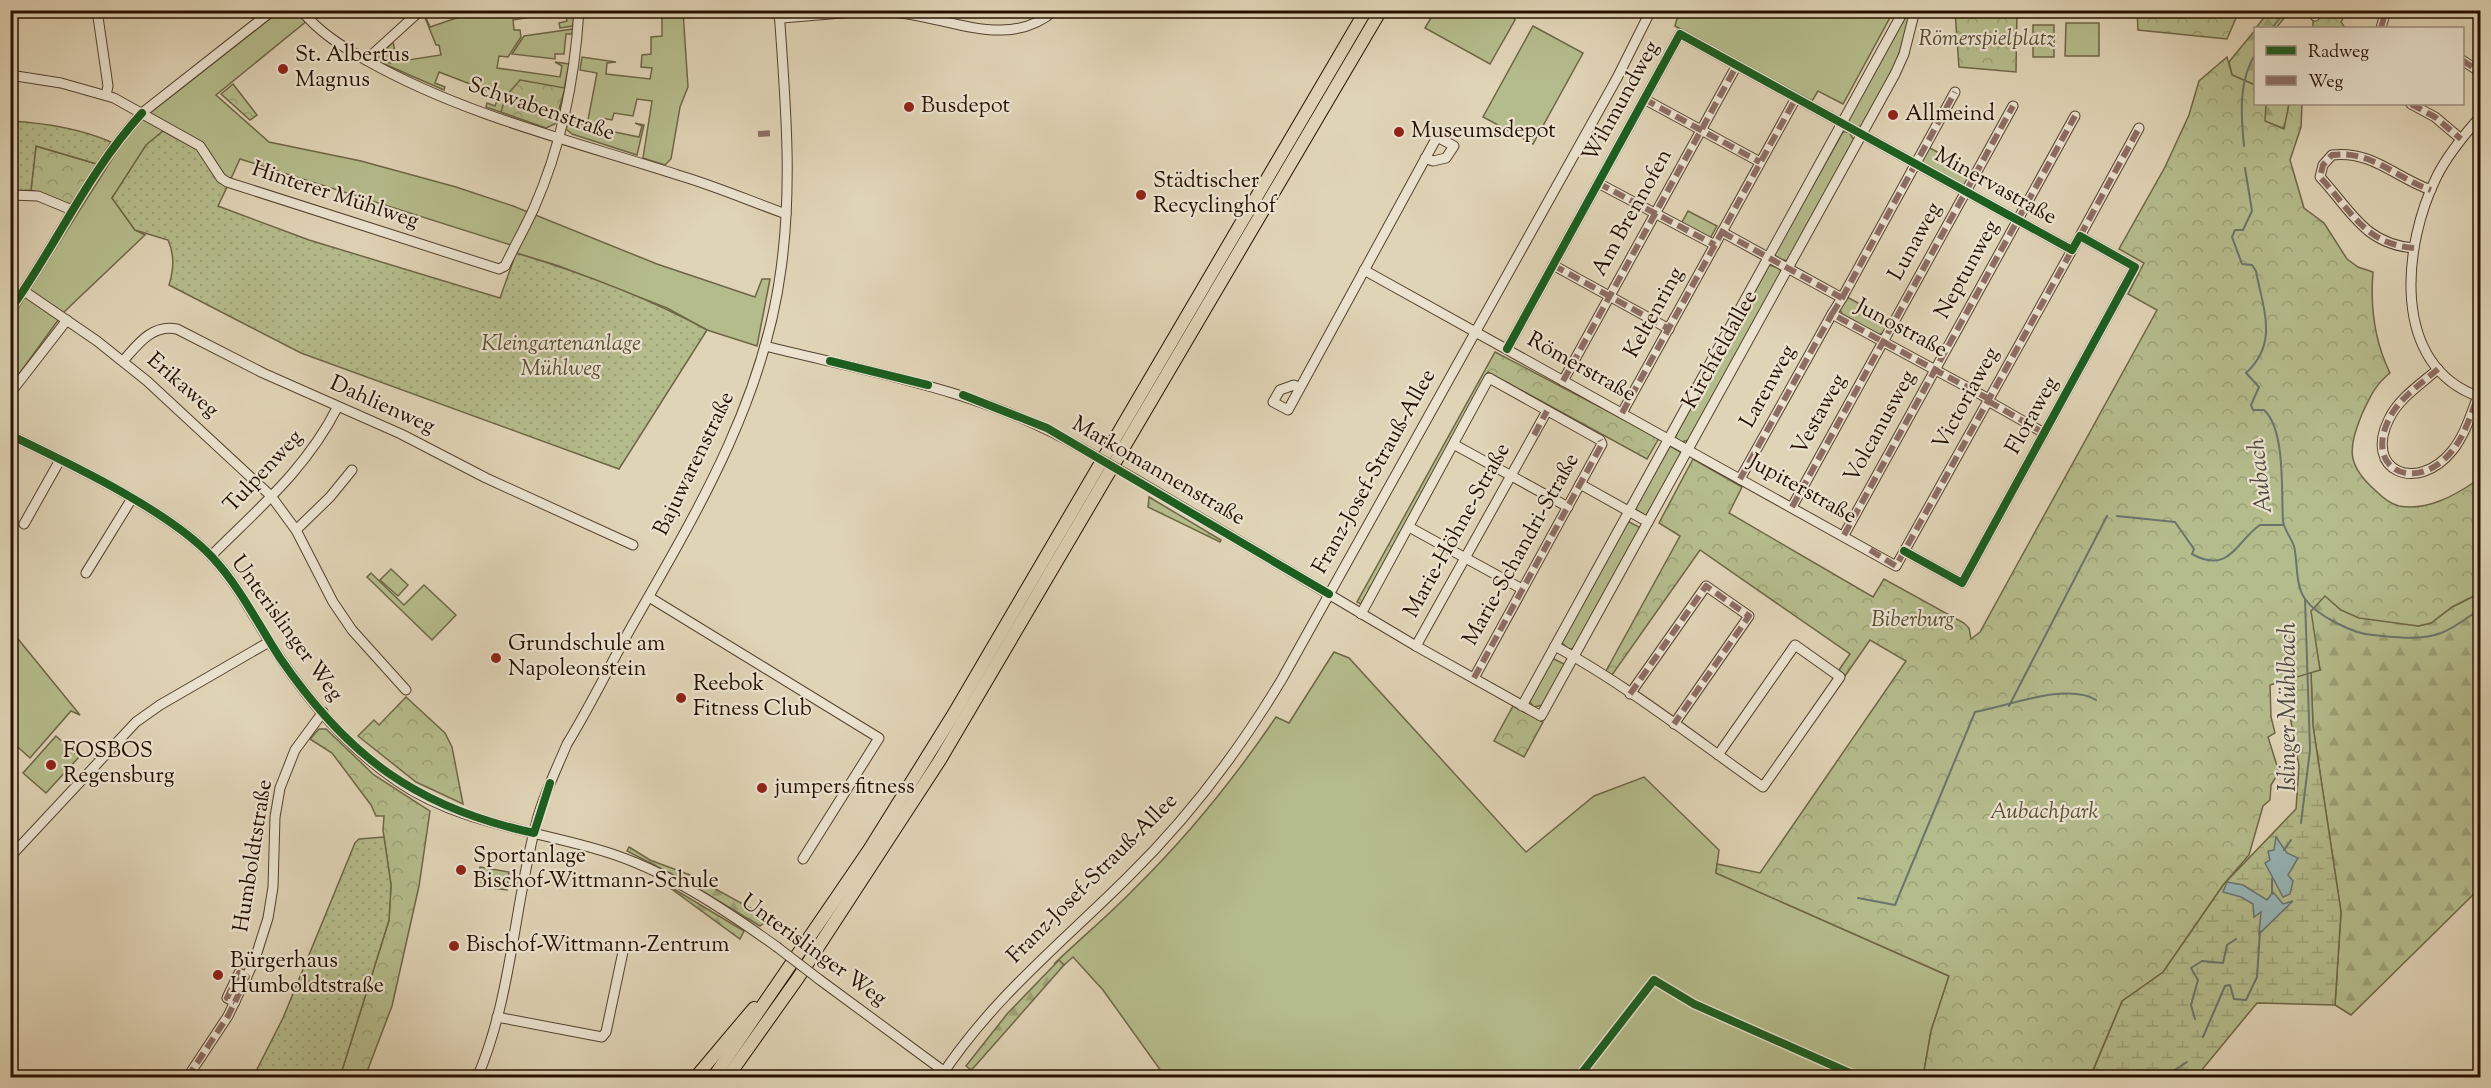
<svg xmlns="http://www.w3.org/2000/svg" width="2491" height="1088" font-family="'Sorts Mill Goudy',serif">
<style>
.grass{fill:#b5bc8c;stroke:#6e6646;stroke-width:1.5}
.forest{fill:url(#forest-firs);stroke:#6e6646;stroke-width:1.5}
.wetland{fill:url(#wetland-marsh);stroke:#6e6646;stroke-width:1.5}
.park{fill:url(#park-crowns);stroke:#6e6646;stroke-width:1.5}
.garden{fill:url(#garden-dots);stroke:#6e6646;stroke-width:1.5}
.water{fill:#97b6b8;stroke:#6a746e;stroke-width:1.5}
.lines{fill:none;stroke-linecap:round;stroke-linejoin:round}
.stream{stroke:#6a746e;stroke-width:2}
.minor-casing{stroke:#54412e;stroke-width:11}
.highway-casing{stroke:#261000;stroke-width:14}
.minor{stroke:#ebe3d0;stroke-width:9}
.highway{stroke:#e0d4b6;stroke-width:12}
.minor-bridge-casing{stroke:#54412e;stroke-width:11;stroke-linecap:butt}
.minor-bridge{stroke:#ebe3d0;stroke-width:9}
.quiet{stroke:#8d6e63;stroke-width:6;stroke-dasharray:12 6;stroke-linecap:butt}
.cycleway-casing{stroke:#ebe3d0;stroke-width:11}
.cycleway{stroke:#1b5e20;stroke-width:8}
.poi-dot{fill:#8f2418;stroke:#ebe3d0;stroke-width:2}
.labels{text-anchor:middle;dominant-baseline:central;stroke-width:4.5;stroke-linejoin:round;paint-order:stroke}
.park-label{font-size:22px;font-style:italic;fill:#584c31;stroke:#ebe3d0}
.poi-label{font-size:22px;fill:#261000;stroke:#ebe3d0;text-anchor:start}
.street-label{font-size:22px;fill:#261000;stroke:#ebe3d0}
.water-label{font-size:24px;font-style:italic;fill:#4e4a40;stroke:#ebe3d0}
</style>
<defs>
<pattern id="forest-firs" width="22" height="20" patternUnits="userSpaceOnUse" patternTransform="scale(1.5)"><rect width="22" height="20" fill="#b5bc8c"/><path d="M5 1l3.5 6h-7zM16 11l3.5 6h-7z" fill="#9ca177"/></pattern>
<pattern id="wetland-marsh" width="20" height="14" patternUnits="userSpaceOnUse" patternTransform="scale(1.5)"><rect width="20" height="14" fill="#b5bc8c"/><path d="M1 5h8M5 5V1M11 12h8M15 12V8" fill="none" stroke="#9ca177"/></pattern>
<pattern id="park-crowns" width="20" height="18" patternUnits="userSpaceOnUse" patternTransform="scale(1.5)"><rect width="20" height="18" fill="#b5bc8c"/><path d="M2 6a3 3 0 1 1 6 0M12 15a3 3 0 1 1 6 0" fill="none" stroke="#9ca177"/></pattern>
<pattern id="garden-dots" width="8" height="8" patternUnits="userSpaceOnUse" patternTransform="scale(1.5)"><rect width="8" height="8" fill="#b5bc8c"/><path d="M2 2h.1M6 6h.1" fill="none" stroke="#9ca177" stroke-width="1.8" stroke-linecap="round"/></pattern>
</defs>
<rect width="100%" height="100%" fill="#e0d4b6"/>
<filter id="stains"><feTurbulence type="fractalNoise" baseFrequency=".00333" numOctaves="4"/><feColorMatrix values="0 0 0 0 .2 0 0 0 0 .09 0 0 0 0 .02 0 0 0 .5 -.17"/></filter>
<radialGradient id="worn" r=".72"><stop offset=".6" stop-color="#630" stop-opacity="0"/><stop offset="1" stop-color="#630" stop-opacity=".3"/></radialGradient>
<g class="grass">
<polygon points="569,10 570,14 574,14 573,26 560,28 559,23 567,21 565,11 513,20 514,30 520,30 521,37 508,57 499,56 497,68 560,77 562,66 555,62 569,64 558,120 546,128 486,107 487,103 495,106 499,95 439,72 435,83 445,87 444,90 382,63 377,58 393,42 395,51 388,53 389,63 441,55 439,45 436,45 424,15 428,11 431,11 426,18 430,27 477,11"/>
<polygon points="280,11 319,11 216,95 269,142 361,161 456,187 513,206 657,264 755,297 762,279 770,279 757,346 707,330 667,308 559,266 516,253 517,247 240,159 228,185 128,175 112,198 135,230 145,235 64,312 11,385 11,319 124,140 141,120"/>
<polygon points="653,11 683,11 688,87 680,107 671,159 665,165 643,158 652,101 637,99 633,116 614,113 612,120 601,118 600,129 639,137 642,126 635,123 644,125 637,155 572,134 566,129 569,117 577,119 577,123 587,125 597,73 580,70 582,57 616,62 607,63 606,74 650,79 652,68 641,67 642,55 651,54 651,37 662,36 662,16 653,15"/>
<polygon points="1435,11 1435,10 1630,11 1513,17 1515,20 1490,64 1425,28"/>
<polygon points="1679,11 1893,11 1893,12 1843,104 1818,91 1812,101 1675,26"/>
<polygon points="1907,11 1912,11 1896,65 1863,125 1856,128 1848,121"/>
<polygon points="2066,23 2099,23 2099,56 2065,56"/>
<rect x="2033" y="25" width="21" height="32"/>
<polygon points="1533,26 1583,53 1533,144 1483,117"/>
<polygon points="573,29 572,34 566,34 564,54 555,54 555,59 512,54 524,36"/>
<polygon points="1843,132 1849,132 1855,142 1789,261 1776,259 1774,255"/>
<polygon points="1928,147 1973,171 1966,185 1962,186 1922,164 1921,160"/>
<polygon points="1688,211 1717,226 1709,240 1681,224"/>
<polygon points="1769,265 1779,268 1782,274 1689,440 1681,442 1675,437"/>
<polygon points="1847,297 1891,321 1885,332 1879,335 1842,314 1840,309"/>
<polygon points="1670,446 1682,453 1646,516 1635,509"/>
<polygon points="1627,521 1641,528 1575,648 1569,649 1561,642"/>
<polygon points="391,569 408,585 398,596 380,580"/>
<polygon points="371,573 404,605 424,585 456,615 432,640 367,577"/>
<polygon points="14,634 80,715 71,711 30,758 11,741 10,638"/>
<path d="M1334,652L1349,658L1526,852L1594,796L1644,777L1719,850L1716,873L1949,976L1931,1031L1923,1077L1166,1078L1103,990L1073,957L1064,965L1059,961L1054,964C1081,938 1109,915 1134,889C1188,836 1234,779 1276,717L1289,723Z"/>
<polygon points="1552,658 1566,665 1543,705 1534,707 1529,701"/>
<polygon points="56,736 79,757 46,793 23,773"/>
<polygon points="480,867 509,872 507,890 477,886"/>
</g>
<g class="forest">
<polygon points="2269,11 2290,11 2276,28 2256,28"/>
<polygon points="2255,30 2255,85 2232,75 2229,62"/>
<polygon points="2266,104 2289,104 2285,129 2264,121"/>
<polygon points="1149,497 1221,540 1220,542 1148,507"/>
<polygon points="2480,593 2480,888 2351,1015 2335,1005 2341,912 2313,726 2311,672 2320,670 2310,611 2325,595 2341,610 2418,626 2431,623 2452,607"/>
<polygon points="629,847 650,860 690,875 770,919 760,926 687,882 627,851"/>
<polygon points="669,886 744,931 740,939 669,887"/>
<polygon points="1059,960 1064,965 976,1065 971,1070 966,1066 1007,1014"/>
</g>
<polygon class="wetland" points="2311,672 2313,726 2341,912 2335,1005 2257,1003 2196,1077 2090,1078 2122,1001 2163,972 2223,885 2296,809 2299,766 2286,694 2287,678"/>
<g class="park">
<polygon points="1955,11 2017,11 2016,72 1959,67"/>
<polygon points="2137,11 2137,10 2239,11 2227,39 2138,30"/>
<polygon points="2313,11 2347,11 2341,22 2345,28 2313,28"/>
<path d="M2227,57L2232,75L2255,85L2256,104H2266L2265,121L2284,129L2289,104H2302L2301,127L2290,160L2304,208L2324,223L2347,259L2358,267L2373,272C2370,308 2374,340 2390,373C2375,385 2370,397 2362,414C2348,449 2346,465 2376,491C2382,497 2391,504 2399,506C2427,511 2454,496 2476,481L2480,487V593L2452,607L2431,623L2418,626L2359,618L2341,610L2325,596L2311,611L2320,670L2270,685L2271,717L2275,733L2268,737L2279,772L2271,785L2270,800L2263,806L2249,855L2223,885L2163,972L2122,1001L2090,1077H1923L1931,1031L1949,976L1716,873L1717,864L1760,873L1906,661L1870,640L1845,676L1839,670L1850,654L1700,550L1612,675L1606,671L1680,536L1659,523L1693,459L1742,487L1729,513L1873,597L1884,579L1964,623L1969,628L1971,639L1980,632L2157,310L2128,294L2144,263L2119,249L2165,167L2189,115L2199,81Z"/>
<polygon points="520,80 565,88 555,124 546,128 501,112 506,96"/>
<polygon points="233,84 257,115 250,120 221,94"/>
<polygon points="36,146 97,164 70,205 31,190"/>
<polygon points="1495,352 1659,438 1647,459 1488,372 1361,604 1357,602"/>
<polygon points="406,697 445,733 452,747 463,804 416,782 358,736 374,720 379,725"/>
<polygon points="1513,706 1543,722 1524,757 1494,741"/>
<polygon points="319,729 326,729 374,775 430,811 419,886 392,1006 365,1077 340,1077 389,920 391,885 383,830 384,816 376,816 371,805 332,753 310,739"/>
</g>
<g class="garden">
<path d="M10,121C45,123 79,128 111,142L97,164L36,146L31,190L11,191Z"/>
<path d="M163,131L198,150L228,185L218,206L309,240L500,298L516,253C582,273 647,297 707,330L619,469L301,353L169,285C174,269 175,255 168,240L135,230L112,198L146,145Z"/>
<polygon points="384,837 391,885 389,920 340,1077 253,1077 283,1018 355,843 359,839"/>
</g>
<g class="water">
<polygon points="2276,837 2287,853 2298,858 2288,875 2293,881 2290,894 2283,897 2265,863 2270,860 2268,851 2274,850"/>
<polygon points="2227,882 2243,885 2267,900 2273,892 2283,904 2293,901 2259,934 2261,912 2254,917 2253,904 2241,897 2223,892"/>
</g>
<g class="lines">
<g class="stream">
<polyline points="2272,28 2286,10"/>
<path d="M2244,146C2241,115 2238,80 2256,53"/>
<path d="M2245,168L2252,211L2243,230H2235L2232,237L2242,264L2252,265L2256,271C2263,309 2279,343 2246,373L2259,387L2251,405L2253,410H2264C2286,430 2281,493 2283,521C2284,529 2291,538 2294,546C2298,563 2295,585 2305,599C2317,616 2354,634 2373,635C2394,637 2421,641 2441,633C2455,628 2468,617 2480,609"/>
<path d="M2117,516L2175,522L2194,549L2192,554C2230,575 2236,541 2260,525H2283"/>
<polyline points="2009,706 2107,516"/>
<polyline points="2301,823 2310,750 2305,599"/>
<polyline points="2284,850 2291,840"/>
<polyline points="2272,894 2272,879"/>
<path d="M1858,898L1895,905L1975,712C2008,706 2068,682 2096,700"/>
<polyline points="10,940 17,932"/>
<polyline points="2195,1019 2191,1005 2198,980 2191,968 2202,961 2223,963 2227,945 2236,939"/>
<polyline points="2203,1037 2225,986 2230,985 2234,999 2246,1000 2257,977 2260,931"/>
<polyline points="2149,1078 2170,1073 2187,1062"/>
</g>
<defs>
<g id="minor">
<polyline points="97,10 108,86 106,95"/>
<path d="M301,10C319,32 341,46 366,60C463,115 573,141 678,175C715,186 750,201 786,214"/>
<polyline points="2315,16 2316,10"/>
<path d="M779,18C815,16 853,10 889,12C944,14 1007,53 1055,10"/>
<polyline points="2381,28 2386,10"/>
<polyline points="366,60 421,10"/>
<polyline points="2462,60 2480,72"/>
<path d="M10,75L61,83L114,98L200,146L221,178L227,182L499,269L505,266C514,247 525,228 534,208C561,147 575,77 579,10"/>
<polyline points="1644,99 1760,162"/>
<polyline points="2411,104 2435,117 2461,139"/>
<path d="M2480,117C2464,135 2448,154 2437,176C2403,244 2389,366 2480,397"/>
<polyline points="1598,183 1715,245"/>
<polyline points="10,195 38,196 72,210"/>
<polyline points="1722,232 1842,298 1832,314 1989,399"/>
<polyline points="2080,236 2139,128"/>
<path d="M2414,248C2364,244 2351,210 2320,177L2323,165L2332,155C2372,150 2396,178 2431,190"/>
<polyline points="1553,265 1669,329"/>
<polyline points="1364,270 1896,566 2072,250"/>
<polyline points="24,291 97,341 147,381 271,496 296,530 333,602 352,630 406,690"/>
<polyline points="1842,298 1955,92"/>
<path d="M10,310C56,246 88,172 142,113L273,10"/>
<path d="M765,346C874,373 985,391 1083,449"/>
<polyline points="1507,349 1680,34 2072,250 2080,236 2135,267 1962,583 1904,551"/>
<path d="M123,361C138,344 152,324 177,329L263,373L401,434L486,478L633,545"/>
<path d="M2438,369C2421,384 2399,398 2389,419C2363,471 2417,494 2452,451C2465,435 2471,414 2478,396"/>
<polyline points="1563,381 1737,65"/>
<polyline points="15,387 67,320"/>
<polyline points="1300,388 1294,385 1280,390 1273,402 1288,410 1437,137 1454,146 1446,158 1433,161 1425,158"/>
<polyline points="1988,401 2044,433"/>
<polyline points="1622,413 1796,98"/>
<path d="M10,435C69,464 170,511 213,558C236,583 251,612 269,641C302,693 346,746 397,781C458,823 533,830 603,851C666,870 724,909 777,947"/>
<polyline points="1455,445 1568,507"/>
<polyline points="1135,479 1416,646 1541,716 1895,74 1904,54 1915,10"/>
<polyline points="1740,479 1832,314"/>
<polyline points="1580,484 1648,522"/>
<polyline points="1792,507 2013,106"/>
<polyline points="24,524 60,460"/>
<polyline points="1409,527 1522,589"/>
<polyline points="296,530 330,497 352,470"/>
<polyline points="1844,535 2075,116"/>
<path d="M211,556C259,508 306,469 337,408"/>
<polyline points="86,573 131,500"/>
<polyline points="649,597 879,738 803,859"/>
<polyline points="1361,614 1489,378 1600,440 1602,444 1474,678"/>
<polyline points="1416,646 1547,411"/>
<path d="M1555,646C1628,686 1695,739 1763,787L1840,677L1795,645L1718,755"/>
<polyline points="1630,694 1706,586 1749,616 1674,724"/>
<polyline points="1522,706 1904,10"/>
<polyline points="10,857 136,722 160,705 269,642"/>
<polyline points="820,980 953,1078"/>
<polyline points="235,1002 227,998 239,973 247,977"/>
<polyline points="497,1017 602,1037 606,1032 624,947"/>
<polyline points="187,1078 228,1016 255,959 268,918 273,887 275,817 280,788 295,750 323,712"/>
<path d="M477,1078C512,997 514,905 537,820C544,794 557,768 567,744C591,705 611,663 633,624C697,512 764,400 781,269C793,183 785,97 779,10"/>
<path d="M940,1078C991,999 1064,941 1129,876C1189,817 1239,751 1282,679L1617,78L1651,10"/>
</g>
<g id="highway">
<polyline points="695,1078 754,1008"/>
<polyline points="713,1078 869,850 953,715 1366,10"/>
<polyline points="727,1078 798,978 940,760 1381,10"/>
</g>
</defs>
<use href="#minor" class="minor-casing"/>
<use href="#highway" class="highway-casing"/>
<use href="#minor" class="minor"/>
<use href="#highway" class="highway"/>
<defs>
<g id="minor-bridge">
<polyline points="1083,449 1135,479"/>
<polyline points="777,947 820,980"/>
</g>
</defs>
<use href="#minor-bridge" class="minor-bridge-casing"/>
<use href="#minor-bridge" class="minor-bridge"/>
<g class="quiet">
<polyline points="2315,16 2316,10"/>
<polyline points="2381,28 2386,10"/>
<polyline points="2462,60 2480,72"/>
<polyline points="1644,99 1760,162"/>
<polyline points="2411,104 2435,117 2461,139"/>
<polyline points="758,134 776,133"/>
<polyline points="1598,183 1715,245"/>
<polyline points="1722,232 1842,298 1832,314 1989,399"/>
<polyline points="2080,236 2139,128"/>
<path d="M2414,248C2364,244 2351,210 2320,177L2323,165L2332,155C2372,150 2396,178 2431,190"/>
<polyline points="1553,265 1669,329"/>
<polyline points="1842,298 1955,92"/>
<path d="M2438,369C2421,384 2399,398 2389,419C2363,471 2417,494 2452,451C2465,435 2471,414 2478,396"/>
<polyline points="1563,381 1737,65"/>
<polyline points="10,394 15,387"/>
<polyline points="1988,401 2044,433"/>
<polyline points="1622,413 1796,98"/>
<polyline points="1534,435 1547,411"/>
<polyline points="1740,479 1832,314"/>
<polyline points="1792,507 2013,106"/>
<polyline points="1844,535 2075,116"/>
<polyline points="1870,550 1896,566 2072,250"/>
<polyline points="1474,678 1602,444 1600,440"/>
<polyline points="1630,694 1706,586 1749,616 1674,724"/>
<polyline points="187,1078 228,1016 247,977 239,973 227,998 235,1002"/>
</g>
<defs>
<g id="cycleway">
<path d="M10,310C56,246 88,172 142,113"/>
<polyline points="1507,349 1680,34 2072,250 2080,236 2135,267 1962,583 1904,551"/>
<polyline points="830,361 928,385"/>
<polyline points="963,395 1047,428 1329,594"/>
<path d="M10,435C70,464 168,510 212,557C240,587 258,624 280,658C348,757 417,808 534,833L550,783"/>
<polyline points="1578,1078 1654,980 1694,1004 1861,1078"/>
</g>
</defs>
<use href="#cycleway" class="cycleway-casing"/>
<use href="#cycleway" class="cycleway"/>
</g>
<g class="poi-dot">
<circle cx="283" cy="69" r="6"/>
<circle cx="909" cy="107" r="6"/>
<circle cx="1893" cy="115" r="6"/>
<circle cx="1399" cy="132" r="6"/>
<circle cx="1141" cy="195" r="6"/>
<circle cx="496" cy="658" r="6"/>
<circle cx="681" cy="698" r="6"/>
<circle cx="51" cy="765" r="6"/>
<circle cx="762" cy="788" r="6"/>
<circle cx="461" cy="870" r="6"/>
<circle cx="454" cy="946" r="6"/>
<circle cx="218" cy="975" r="6"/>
</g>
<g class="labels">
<g class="park-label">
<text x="1987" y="40">Römerspielplatz</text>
<text x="561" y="345">Kleingartenanlage<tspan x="561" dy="25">Mühlweg</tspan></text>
<text x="1913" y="621">Biberburg</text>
<text x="2044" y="813">Aubachpark</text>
</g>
<g class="poi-label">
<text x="295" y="56">St. Albertus<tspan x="295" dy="25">Magnus</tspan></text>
<text x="921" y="107">Busdepot</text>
<text x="1905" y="115">Allmeind</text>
<text x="1411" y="132">Museumsdepot</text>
<text x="1153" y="182">Städtischer<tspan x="1153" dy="25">Recyclinghof</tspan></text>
<text x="508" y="645">Grundschule am<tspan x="508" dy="25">Napoleonstein</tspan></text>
<text x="693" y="685">Reebok<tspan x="693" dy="25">Fitness Club</tspan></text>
<text x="63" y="752">FOSBOS<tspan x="63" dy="25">Regensburg</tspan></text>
<text x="774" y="788">jumpers fitness</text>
<text x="473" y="857">Sportanlage<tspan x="473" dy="25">Bischof-Wittmann-Schule</tspan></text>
<text x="466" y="946">Bischof-Wittmann-Zentrum</text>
<text x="230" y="962">Bürgerhaus<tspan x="230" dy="25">Humboldtstraße</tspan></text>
</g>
<g class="street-label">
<text transform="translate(1622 102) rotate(-61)">Wihmundweg</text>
<text transform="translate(541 110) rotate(19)">Schwabenstraße</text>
<text transform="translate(1995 187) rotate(29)">Minervastraße</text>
<text transform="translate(335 196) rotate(18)">Hinterer Mühlweg</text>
<text transform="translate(1633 213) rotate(-61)">Am Brennofen</text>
<text transform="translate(1916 242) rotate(-61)">Lunaweg</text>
<text transform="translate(1968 270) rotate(-61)">Neptunweg</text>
<text transform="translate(1655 313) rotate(-61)">Keltenring</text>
<text transform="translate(1901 329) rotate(28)">Junostraße</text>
<text transform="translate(1721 350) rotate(-61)">Kirchfeldallee</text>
<text transform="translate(1581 368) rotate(29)">Römerstraße</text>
<text transform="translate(182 386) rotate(41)">Erikaweg</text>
<text transform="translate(1769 387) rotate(-61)">Larenweg</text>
<text transform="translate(1967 399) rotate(-61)">Victoriaweg</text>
<text transform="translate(382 406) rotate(24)">Dahlienweg</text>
<text transform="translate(1820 415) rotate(-61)">Vestaweg</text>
<text transform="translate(2033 416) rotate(-61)">Floraweg</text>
<text transform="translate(1881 427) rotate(-61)">Volcanusweg</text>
<text transform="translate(695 464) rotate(-64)">Bajuwarenstraße</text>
<text transform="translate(264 472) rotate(-47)">Tulpenweg</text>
<text transform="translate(1158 472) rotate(30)">Markomannenstraße</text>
<text transform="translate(1375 472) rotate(-61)">Franz-Josef-Strauß-Allee</text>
<text transform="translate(1802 490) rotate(29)">Jupiterstraße</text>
<text transform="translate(1458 531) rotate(-61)">Marie-Höhne-Straße</text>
<text transform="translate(1522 550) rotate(-61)">Marie-Schandri-Straße</text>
<text transform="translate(286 629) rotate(54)">Unterislinger Weg</text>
<text transform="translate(254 856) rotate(-81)">Humboldtstraße</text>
<text transform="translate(1093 879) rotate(-45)">Franz-Josef-Strauß-Allee</text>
<text transform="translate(813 951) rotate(36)">Unterislinger Weg</text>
</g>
<g class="water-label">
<text transform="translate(2261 476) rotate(-96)">Aubach</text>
<text transform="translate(2289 707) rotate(-90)">Islinger Mühlbach</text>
</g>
</g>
<rect width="2491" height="1088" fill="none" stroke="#e0d4b6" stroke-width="36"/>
<rect x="12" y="12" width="2467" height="1064" fill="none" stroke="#261000" stroke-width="3"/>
<rect x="18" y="18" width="2455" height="1052" fill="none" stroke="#261000" stroke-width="1.5"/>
<rect x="2254" y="27" width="210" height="78" fill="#ebe3d0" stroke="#9c8f7d" stroke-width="1.5"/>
<rect x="2266" y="46" width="30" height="9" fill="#1b5e20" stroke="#9c8f7d" stroke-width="1.5"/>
<text x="2308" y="57" font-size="18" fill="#261000">Radweg</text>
<rect x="2266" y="76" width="30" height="9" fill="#8d6e63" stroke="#9c8f7d" stroke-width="1.5"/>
<text x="2308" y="87" font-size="18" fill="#261000">Weg</text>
<rect width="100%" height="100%" filter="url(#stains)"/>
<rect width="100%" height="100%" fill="url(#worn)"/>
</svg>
